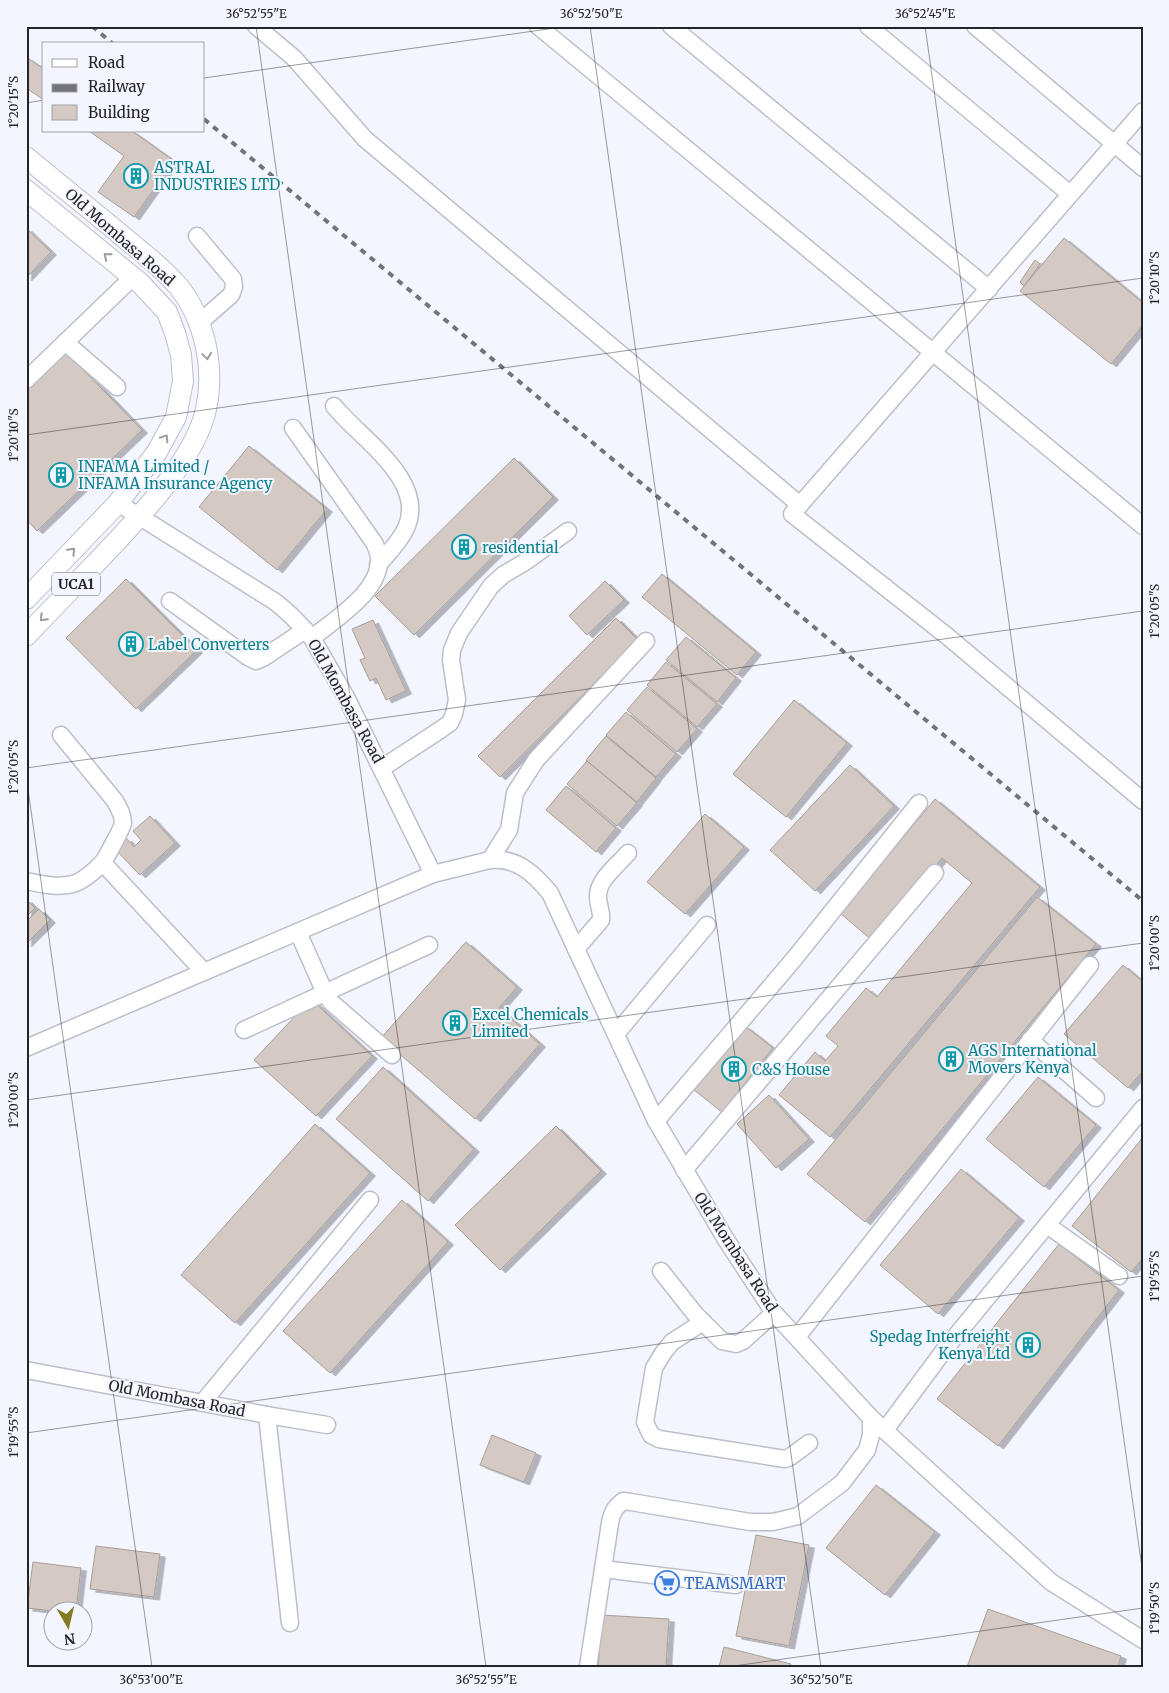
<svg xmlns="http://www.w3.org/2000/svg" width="1169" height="1693" font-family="Merriweather,serif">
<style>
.building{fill:#d4cac3;stroke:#a79e97;filter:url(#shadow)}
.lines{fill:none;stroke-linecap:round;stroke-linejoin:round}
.minor-casing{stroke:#bcbfc9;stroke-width:19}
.major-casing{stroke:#bcbfc9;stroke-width:22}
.minor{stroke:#fff;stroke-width:16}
.major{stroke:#fff;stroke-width:20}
.rail{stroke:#72747a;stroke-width:4;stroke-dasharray:6 6;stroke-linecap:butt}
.oneway{stroke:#9c9d9f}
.ticks{fill:none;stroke:#242529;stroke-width:1;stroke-opacity:0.45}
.labels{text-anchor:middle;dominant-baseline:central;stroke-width:4;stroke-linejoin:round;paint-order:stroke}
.shield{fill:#f4f6ff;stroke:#626469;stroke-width:1}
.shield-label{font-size:14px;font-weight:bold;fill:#242529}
.culture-label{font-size:15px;fill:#0d838f;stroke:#f4f6ff;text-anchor:start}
.street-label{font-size:15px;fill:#242529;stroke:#f4f6ff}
.shop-label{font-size:15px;fill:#366cbe;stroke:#f4f6ff;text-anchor:start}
.neatline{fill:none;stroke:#242529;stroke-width:2}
.ticks-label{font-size:12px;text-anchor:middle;fill:#242529}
</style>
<defs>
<filter id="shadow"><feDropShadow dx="5.5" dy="3" stdDeviation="0" flood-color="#0004"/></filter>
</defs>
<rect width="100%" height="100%" fill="#f4f6ff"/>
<g class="building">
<polygon points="26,57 44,69 44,100 26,88"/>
<polygon points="89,131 132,131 174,161 134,217 98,192 124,156"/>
<polygon points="26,228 51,252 26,278"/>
<polygon points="1064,238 1143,303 1143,325 1111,364 1020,291"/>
<polygon points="1035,260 1040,264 1024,286 1020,282"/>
<polygon points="66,352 142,430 37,531 26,519 26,390"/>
<polygon points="249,446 327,509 277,570 199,507"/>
<polygon points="514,458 553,497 414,635 375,596"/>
<polygon points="662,574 756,652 737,675 642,597"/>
<polygon points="126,579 197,650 136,709 66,638"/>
<polygon points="605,581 624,600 587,635 569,616"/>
<polygon points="616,618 638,640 500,777 478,756"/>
<polygon points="373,620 406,691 386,700 376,678 370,681 360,660 365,658 352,629"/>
<polygon points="686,637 736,678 717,702 666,660"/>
<polygon points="666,662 717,704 697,727 647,685"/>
<polygon points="647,687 697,729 677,752 627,710"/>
<polygon points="794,700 847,743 786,817 733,774"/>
<polygon points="626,712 676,754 656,777 606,735"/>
<polygon points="606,736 656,778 637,802 586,760"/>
<polygon points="587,761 637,803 617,826 567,784"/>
<polygon points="850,765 894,806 815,891 770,850"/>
<polygon points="566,786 616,828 596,852 546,810"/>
<polygon points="935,799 1040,887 830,1137 779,1095 815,1052 825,1061 838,1046 826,1036 866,988 877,997 972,883 942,858 873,941 840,913"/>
<polygon points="705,814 744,847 685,914 647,882"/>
<polygon points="150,816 175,843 140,875 115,849 126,838 134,847 141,840 133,831"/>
<polygon points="1037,897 1096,944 865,1222 807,1174"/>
<polygon points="26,899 35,908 26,917"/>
<polygon points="39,909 50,920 26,944 26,922"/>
<polygon points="466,942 517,987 499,1008 540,1044 475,1119 381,1038"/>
<polygon points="1123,965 1143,982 1143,1071 1128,1088 1064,1034"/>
<polygon points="311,999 372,1056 316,1116 254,1060"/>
<polygon points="745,1026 773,1048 722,1112 694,1090"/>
<polygon points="383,1067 474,1149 428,1201 336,1119"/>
<polygon points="1038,1077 1096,1125 1044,1187 986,1139"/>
<polygon points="769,1095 809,1139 776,1168 737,1124"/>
<polygon points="315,1124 370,1173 235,1323 181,1275"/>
<polygon points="556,1126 601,1171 500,1270 455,1225"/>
<polygon points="1143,1137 1143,1258 1131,1272 1072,1226"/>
<polygon points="961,1169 1019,1218 938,1314 880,1265"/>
<polygon points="402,1200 448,1242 330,1373 283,1331"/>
<polygon points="1059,1244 1119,1290 998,1446 937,1399"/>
<polygon points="492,1435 536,1453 524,1482 480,1465"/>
<polygon points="876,1485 935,1532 885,1595 826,1548"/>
<polygon points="756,1535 809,1545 789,1646 736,1636"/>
<polygon points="96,1546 160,1554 154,1597 90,1589"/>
<polygon points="33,1562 81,1568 76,1610 52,1611 27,1608"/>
<polygon points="988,1609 1121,1656 1118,1667 967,1667"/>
<polygon points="602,1615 669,1619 666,1667 598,1667"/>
<polygon points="724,1647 791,1664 790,1667 719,1667"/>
</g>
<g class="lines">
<defs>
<g id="minor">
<polyline points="256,26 294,58 365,139 800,505"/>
<polyline points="538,26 1143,526"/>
<polyline points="671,26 989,289"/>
<polyline points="868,26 1070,194"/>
<polyline points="975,26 1143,168"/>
<polyline points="1143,111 792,514 947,636 1143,801"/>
<polyline points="197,236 233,279 234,287 231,295 199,323"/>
<polyline points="65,342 117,387"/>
<polyline points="26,380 133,277"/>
<path d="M334,406C359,438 428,480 406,528C400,542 387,554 378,565"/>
<path d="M293,428L375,544C376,548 378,552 379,556C383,590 335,619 312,638"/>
<path d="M118,503L274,601C289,612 300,624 312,638L346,697L433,874"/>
<polyline points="170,601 248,657 256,661 263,658 305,630"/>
<polyline points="382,768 440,730 450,723 454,714 457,700 451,660 452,650 459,633 491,586 503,575 525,562 568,531"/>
<polyline points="490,860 509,830 515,793 536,760 646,641"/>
<polyline points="103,863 204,972"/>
<path d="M26,881C42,884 56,888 73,884C81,882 95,871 101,864C105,861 122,828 123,823C123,815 119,808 115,801L61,735"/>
<polyline points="298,932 325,993 331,1002 392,1055"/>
<path d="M576,949L601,920C602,912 598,905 598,897C597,880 618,865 628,853"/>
<polyline points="244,1030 429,945"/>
<polyline points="616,1034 707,925"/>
<polyline points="1030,1040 1096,1098"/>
<path d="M26,1048L433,874L490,860C517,857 534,874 550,893L656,1121L725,1238L774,1313L871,1418L1051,1582L1143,1640"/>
<polyline points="656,1121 794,959 919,803"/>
<polyline points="684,1170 935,873"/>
<polyline points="1047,1225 1119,1276"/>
<polyline points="661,1271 695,1314 722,1341 736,1344 743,1341 774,1313"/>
<polyline points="703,1322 672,1342 663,1353 654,1368 645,1422 651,1435 659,1439 785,1459 790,1457 809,1443"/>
<polyline points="797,1337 1090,965"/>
<polyline points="26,1370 267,1415 327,1425"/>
<polyline points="203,1402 370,1200"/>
<polyline points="267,1415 290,1623"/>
<polyline points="885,1430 945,1349 1143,1108"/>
<polyline points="603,1569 736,1585"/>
<path d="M588,1667L610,1523C612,1513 614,1508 623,1501L631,1502L750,1522H773L798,1516L842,1483L867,1450L871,1435V1418"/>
</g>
<g id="major">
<path d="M26,157C57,183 89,208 120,234C140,251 162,267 179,287C205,320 215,368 206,409C195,462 131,526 94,565C72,588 49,612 26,636"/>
<polyline points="26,190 140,283 167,312 175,333 181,355 183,381 176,417 157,452 118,503 26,599"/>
</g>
</defs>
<use href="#minor" class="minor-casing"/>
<use href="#major" class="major-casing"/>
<use href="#minor" class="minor"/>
<use href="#major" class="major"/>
<g class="rail">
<polyline points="92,26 113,44"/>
<polyline points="204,119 1143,901"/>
</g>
</g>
<defs><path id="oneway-chevron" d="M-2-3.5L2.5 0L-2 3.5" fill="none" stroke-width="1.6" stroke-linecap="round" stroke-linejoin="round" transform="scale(1.25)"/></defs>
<g class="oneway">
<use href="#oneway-chevron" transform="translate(107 256) rotate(-141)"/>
<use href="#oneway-chevron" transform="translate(207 356) rotate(82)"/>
<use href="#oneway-chevron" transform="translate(165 438) rotate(-58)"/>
<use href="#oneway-chevron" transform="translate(72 551) rotate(-46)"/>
<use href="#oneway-chevron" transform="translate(43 618) rotate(134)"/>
</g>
<path class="ticks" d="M256,26L486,1667M590,26L821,1667M925,26L1143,1575M204,78L569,26M26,103L44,100M26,435L1143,278M26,768L1143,611M26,775L152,1667M26,1100L1143,943M26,1433L1143,1276M727,1667L1143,1608"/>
<defs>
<symbol id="building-ring" viewBox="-11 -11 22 22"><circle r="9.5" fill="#f4f6ff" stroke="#0f9aa8" stroke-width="1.5"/><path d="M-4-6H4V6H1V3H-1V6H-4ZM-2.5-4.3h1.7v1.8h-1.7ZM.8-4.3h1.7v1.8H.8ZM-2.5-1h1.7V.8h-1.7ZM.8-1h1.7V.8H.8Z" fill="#0f9aa8"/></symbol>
<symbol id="supermarket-ring" viewBox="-11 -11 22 22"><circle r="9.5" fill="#f4f6ff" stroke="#3f7fe0" stroke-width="1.5"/><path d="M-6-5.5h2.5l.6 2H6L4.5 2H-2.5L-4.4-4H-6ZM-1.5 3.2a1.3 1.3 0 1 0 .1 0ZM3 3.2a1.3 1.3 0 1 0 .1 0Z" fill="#3f7fe0"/></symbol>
</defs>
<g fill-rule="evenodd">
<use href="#building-ring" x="122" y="162" width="28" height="28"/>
<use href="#building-ring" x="47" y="461" width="28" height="28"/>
<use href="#building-ring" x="450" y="533" width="28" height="28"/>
<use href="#building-ring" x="117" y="630" width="28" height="28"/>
<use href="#building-ring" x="441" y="1009" width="28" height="28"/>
<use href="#building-ring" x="937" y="1045" width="28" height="28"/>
<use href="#building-ring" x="720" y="1055" width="28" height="28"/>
<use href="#building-ring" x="1014" y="1331" width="28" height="28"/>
<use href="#supermarket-ring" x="653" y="1569" width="28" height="28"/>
</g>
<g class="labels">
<rect class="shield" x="52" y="572.5" width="48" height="23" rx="4"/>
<g class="shield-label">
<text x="76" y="584">UCA1</text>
</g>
<g class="culture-label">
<text x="154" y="167">ASTRAL<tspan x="154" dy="17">INDUSTRIES LTD</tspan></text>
<text x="78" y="466">INFAMA Limited /<tspan x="78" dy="17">INFAMA Insurance Agency</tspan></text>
<text x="482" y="547">residential</text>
<text x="148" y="644">Label Converters</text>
<text x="472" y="1014">Excel Chemicals<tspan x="472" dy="17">Limited</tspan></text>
<text x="968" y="1050">AGS International<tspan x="968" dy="17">Movers Kenya</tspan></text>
<text x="752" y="1069">C&amp;S House</text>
<text x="1010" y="1336" text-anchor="end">Spedag Interfreight<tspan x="1010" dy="17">Kenya Ltd</tspan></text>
</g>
<g class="street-label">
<text transform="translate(120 237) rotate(41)">Old Mombasa Road</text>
<text transform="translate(346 701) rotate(61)">Old Mombasa Road</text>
<text transform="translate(736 1252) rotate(57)">Old Mombasa Road</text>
<text transform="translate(177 1398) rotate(11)">Old Mombasa Road</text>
</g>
<g class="shop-label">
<text x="684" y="1583">TEAMSMART</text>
</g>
</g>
<rect width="1169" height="1693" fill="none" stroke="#f4f6ff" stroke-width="55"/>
<rect x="42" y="42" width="162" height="90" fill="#f4f6ff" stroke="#a1a2a9"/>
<rect x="52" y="59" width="25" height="8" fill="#ffffff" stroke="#a1a2a9"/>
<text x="88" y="68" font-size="15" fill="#242529">Road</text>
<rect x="52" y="84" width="25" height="8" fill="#72747a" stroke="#a1a2a9"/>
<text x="88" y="92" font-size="15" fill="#242529">Railway</text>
<rect x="52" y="105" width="25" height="15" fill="#d4cac3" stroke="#a1a2a9"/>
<text x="88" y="118" font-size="15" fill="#242529">Building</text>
<g transform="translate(68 1626) rotate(172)"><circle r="24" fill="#f4f6ff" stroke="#a1a2a9"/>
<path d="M0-4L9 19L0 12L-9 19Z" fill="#847c22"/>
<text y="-8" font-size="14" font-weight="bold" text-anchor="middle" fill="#242529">N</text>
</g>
<rect x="28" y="28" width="1114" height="1638" class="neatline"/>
<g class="ticks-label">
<text x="256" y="18">36°52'55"E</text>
<text x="591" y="18">36°52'50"E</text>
<text x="925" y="18">36°52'45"E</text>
<text transform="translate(14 102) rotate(-90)" y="4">1°20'15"S</text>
<text transform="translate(1155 278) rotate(-90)" y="4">1°20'10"S</text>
<text transform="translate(14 435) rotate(-90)" y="4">1°20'10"S</text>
<text transform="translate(1155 611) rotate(-90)" y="4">1°20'05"S</text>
<text transform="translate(14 767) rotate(-90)" y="4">1°20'05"S</text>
<text transform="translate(1155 943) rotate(-90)" y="4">1°20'00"S</text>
<text transform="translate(14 1100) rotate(-90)" y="4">1°20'00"S</text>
<text transform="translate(1155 1276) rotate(-90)" y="4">1°19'55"S</text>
<text transform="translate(14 1432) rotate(-90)" y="4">1°19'55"S</text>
<text transform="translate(1155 1608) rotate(-90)" y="4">1°19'50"S</text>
<text x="151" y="1684">36°53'00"E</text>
<text x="486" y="1684">36°52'55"E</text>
<text x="821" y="1684">36°52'50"E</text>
</g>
</svg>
